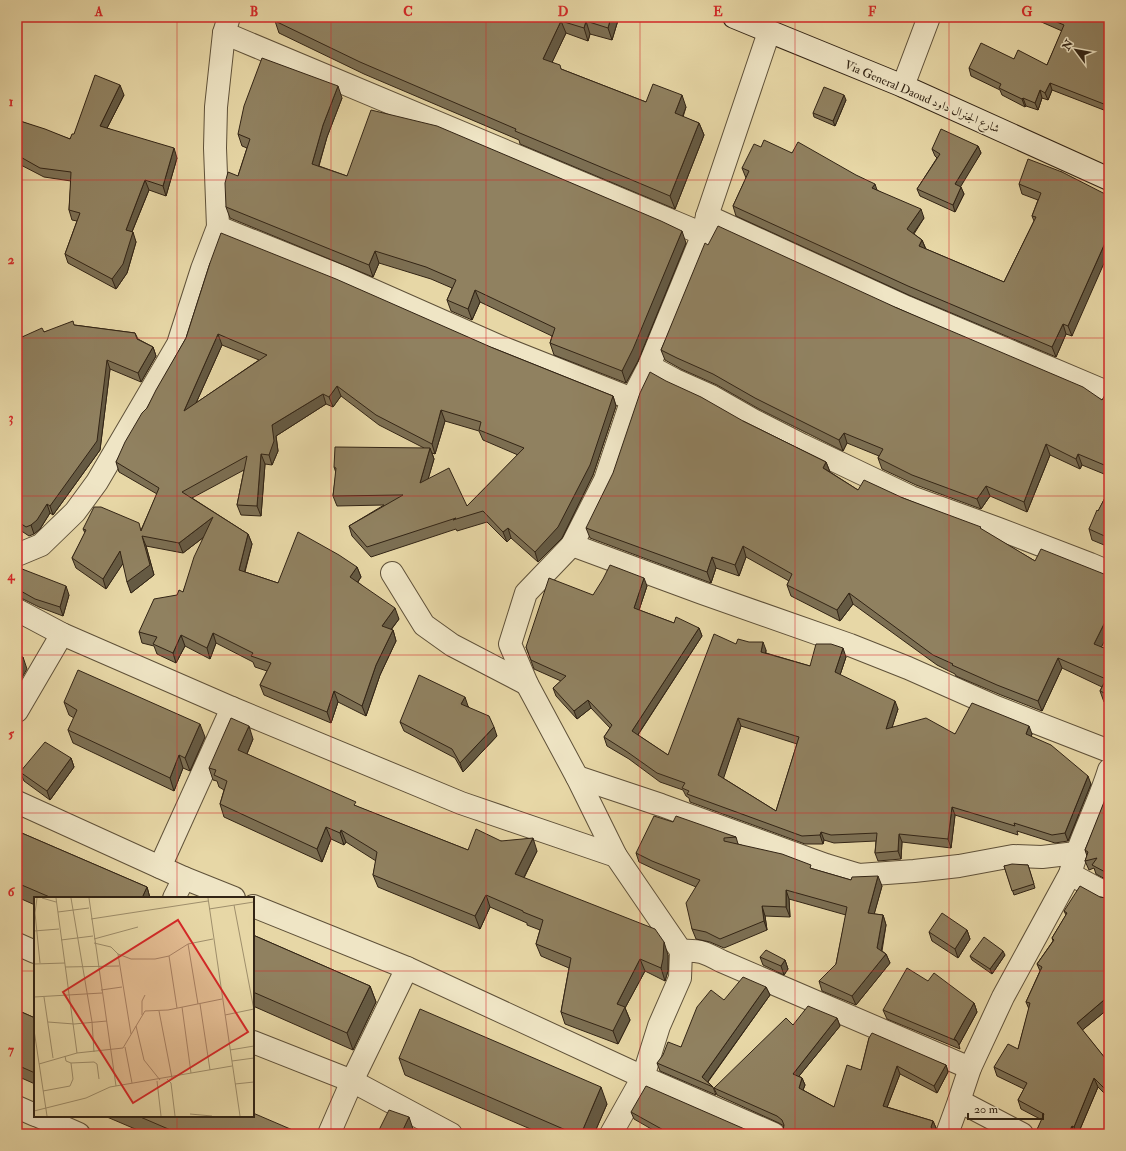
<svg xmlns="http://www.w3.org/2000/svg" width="1126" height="1151" font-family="'IM FELL Double Pica',Amiri,serif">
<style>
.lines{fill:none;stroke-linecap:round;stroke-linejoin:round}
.street-casing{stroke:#5f5139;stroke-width:24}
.secondary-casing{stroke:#322415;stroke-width:24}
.street{stroke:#efe5c5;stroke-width:22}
.secondary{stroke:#efe5c5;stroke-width:22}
.wall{fill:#7c6f53;stroke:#322415;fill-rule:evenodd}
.shaded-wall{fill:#655a43;stroke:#322415}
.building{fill:#908160;stroke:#322415;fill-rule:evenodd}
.grid{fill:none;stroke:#d62828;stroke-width:1;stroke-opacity:0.55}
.labels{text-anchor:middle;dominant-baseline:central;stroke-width:3;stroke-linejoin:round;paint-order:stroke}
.street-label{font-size:12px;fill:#322415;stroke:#efe5c5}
.inset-road{fill:none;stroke:#9f8f6c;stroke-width:1}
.view{fill:#d62828;fill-opacity:0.15;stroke:#d62828;stroke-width:2}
.inset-edge{fill:none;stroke:#322415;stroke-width:2}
.neatline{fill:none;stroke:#d62828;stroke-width:1.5}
.grid-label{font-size:13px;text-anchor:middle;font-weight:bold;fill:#d62828}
</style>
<rect width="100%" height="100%" fill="#e7d7a6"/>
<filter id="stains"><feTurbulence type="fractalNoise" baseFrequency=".005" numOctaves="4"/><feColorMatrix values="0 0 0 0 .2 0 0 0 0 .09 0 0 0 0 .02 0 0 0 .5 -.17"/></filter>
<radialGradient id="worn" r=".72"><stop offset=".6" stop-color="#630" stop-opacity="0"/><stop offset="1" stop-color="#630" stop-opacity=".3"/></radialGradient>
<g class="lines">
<defs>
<g id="street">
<polyline points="224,33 703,234"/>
<polyline points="903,86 929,17"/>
<polyline points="707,216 906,307 1109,393"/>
<polyline points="218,227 345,278 501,347 632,399"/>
<polyline points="649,366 675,380 711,396 753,420 802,445 911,497 999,529 1090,564 1109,572"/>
<polyline points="572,545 702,593 850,645 908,668 996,707 1109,751"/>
<polyline points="17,555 41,545 75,512 97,482 178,344 202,269 218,227 215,148 216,107 224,33 229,17"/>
<polyline points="392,573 424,625 452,645 527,684"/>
<polyline points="17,610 62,634 232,708 461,803 616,856"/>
<polyline points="17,711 62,634"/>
<polyline points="577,777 661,805 826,865 859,875 914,871 959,866 1013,856 1042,857 1076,853"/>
<polyline points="17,802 184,878 234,898"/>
<polyline points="160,867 232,708"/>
<polyline points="1070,874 1109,895"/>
<polyline points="174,898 184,878"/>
<polyline points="253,906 407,968 643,1077 774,1134"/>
<polyline points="17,944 35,952"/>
<path d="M681,951C700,950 704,952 721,961L970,1068"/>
<polyline points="253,1042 352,1081 451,1134"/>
<polyline points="959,1101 1022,1134"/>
<polyline points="17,1107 35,1115"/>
<polyline points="38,1116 79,1134"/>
<polyline points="329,1134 352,1081 407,968"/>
<polyline points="611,1134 643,1077 659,1026 680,978 681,951 616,856 577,777 527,684 510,644 526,593 572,545 605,480 632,399 649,366 703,234 707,216 769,32"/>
<path d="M947,1134L959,1101L970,1068L1003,997L1070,874C1080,838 1098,806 1109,770"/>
</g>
<polyline id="secondary" points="734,17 903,86 1109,179"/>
</defs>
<use href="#street" class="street-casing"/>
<use href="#secondary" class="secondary-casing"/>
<use href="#street" class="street"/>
<use href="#secondary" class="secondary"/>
</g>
<g class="wall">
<polygon points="271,17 619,17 612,40 590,34 588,41 566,33 552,62 561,69 646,102 686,107 683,117 699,123 704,135 675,209 520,144 519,140 364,74 279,33 275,21 276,19"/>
<polygon points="1030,17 1109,17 1109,112 1052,90 1048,100 1042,98 1038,110 1026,106 1025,107 1002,95 1000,90 971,76 969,68 1014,59 1047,65 1062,31"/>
<polygon points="124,95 107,128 177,158 166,196 149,190 132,232 136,242 127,273 116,289 68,263 65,254 77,221 72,220 69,210 71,181 44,177 17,163 17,120 70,139 74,134"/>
<polygon points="342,98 327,137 319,166 347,176 686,243 638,361 626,383 554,355 550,343 552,336 480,302 472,320 451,311 447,300 452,288 431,279 379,263 373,277 230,218 226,207 238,176 247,148 242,146 238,134"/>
<polygon points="846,100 835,126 814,117 813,113"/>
<polygon points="978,146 981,153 960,186 964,194 955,212 920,196 917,189 937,158 935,156 932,149"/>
<polygon points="761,147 792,153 877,190 924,218 914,234 922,240 926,249 1004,282 1034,221 1032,216 1038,200 1022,194 1019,184 1062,172 1072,336 1066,334 1056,357 911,296 736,216 733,206 746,178 742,168"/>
<polygon points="708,245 897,308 1102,400 1109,393 1109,476 1082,465 1080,469 1050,455 1027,512 990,496 981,509 916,485 882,469 878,458 879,456 847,443 843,451 759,409 717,385 681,369 665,360 661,350"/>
<path d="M210,263L493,348L613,396L616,406L593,475L562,538L538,562L511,538L507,542L487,522L457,531L456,529L371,557L352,536L349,526L384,505L337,506L333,496L336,473L334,467L424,448L379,425L341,396L333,407L326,404L276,436L278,451L272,465L265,464L261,516L241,515L237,505L244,470L192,498L248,534L252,544L245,572L278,583L357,567L361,577L358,582L399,619L391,630H393L396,641L380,675L366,716L338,702L331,723L264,695L260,685L267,671L255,667L253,662L216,643L210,659L185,646L176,663L157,654L154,646L142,643L139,632L177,595L183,592L204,537L183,553L146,546L154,575L131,593L123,563L106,589L76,568L72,558L85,533L83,529L141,530L157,494L119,472L116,462L147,408L186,338ZM222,345L259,360L196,403ZM445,421L479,431L483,440L518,455L467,506L428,479L434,459L432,453L435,454Z"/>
<polygon points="74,325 135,333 138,339 153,347 156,356 141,382 110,369 100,450 53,515 50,513 40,529 34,534 29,536 17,528 17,336 22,337"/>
<polygon points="743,421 826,462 830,472 858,490 903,498 982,530 1035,561 1109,632 1101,647 1109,650 1109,704 1104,702 1100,691 1102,687 1062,668 1042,711 1001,695 956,676 955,674 937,665 853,604 840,621 791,596 787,585 789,581 746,557 739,576 716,568 711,583 590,538 586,528"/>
<polygon points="1109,490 1109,547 1092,540 1089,529"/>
<polygon points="17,567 69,595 63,616 39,607 23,599 17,598"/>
<path d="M647,586L639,610L674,623L699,628L702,636L638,735L668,755L736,644L766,650V653L810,666L846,657L840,675L898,709L892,727L955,734H1032L1031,737L1091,784L1068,841L1055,843L1017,831L1018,835L955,815L951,848L902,842L901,859L878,861L875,853L876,841L834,843L824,840L823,844H805L690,802L689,798L686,796L683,790L660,782L629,759L607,746L604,737L610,728L591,708L577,719L556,696L553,688L561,681L534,669L526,647L593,595ZM741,726L797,744L776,811L723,778Z"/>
<polygon points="64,702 205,737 190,771 183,768 174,791 73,743 68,730 74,718 69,715"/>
<polygon points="468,706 497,736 463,772 455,758 404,731 400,722"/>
<polygon points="253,739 247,754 358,807 468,850 501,841 537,851 524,878 668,955 668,971 665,981 645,971 625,1008 630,1020 618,1044 565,1024 561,1012 569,968 541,956 536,944 540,930 527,925 527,923 490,907 480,929 378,887 373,875 376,861 346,842 344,845 331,839 322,862 224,817 220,804 224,790 219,787 217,781 213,780 209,768"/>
<polygon points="71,758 74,767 50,800 24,781 20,772"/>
<polygon points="1109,793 1109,881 1096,874 1094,868 1089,870 1085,861 1087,856 1085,850"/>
<polygon points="673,822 736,837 738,844 813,869 851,880 882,886 874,914 883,915 886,925 882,951 886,954 890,963 856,1005 822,991 819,981 836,964 846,915 789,899 790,917 765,916 767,930 724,948 710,942 696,939 692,929 696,887 656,870 639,862 636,853"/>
<polygon points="17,831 147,887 150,898 35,898 35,905 17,897"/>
<polygon points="1028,865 1035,888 1014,895 1004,866"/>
<polygon points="1100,897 1106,898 1109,897 1109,1011 1108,1009 1082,1030 1109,1063 1109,1098 1098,1087 1078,1134 1035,1134 1042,1120 1021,1109 1018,1100 1024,1089 997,1076 994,1067 1018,1049 1029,1009 1026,1002 1040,971 1037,964 1053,941 1052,938 1066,915 1064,911"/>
<polygon points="967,930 970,939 958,958 932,941 929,932"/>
<polygon points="253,935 370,986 376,1002 353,1050 253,1006"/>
<polygon points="1005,955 992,974 972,960 970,956"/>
<polygon points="760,957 785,960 788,969 784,975 763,965"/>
<polygon points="928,981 974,1003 977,1012 959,1045 960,1049 887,1019 883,1010"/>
<polygon points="766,987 770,995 708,1082 713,1087 716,1095 660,1071 657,1063 681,1047 724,1000"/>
<polygon points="17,1010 35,1018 35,1084 17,1076"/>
<polygon points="837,1018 840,1026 799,1076 802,1078 805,1085 803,1090 834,1107 861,1070 869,1038 946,1065 948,1072 937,1093 900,1074 887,1107 933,1121 936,1128 934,1133 783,1131 784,1126 779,1123 717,1095 714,1088 793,1025"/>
<polygon points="399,1058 607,1104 594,1134 542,1134 405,1075"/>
<polygon points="631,1112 756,1134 660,1134 634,1119"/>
<polygon points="106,1116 253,1116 302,1134 147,1134 107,1117"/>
</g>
<g class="shaded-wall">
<polygon points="611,17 619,17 612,40 608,28"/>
<polygon points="561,21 566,33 548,71 543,59"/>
<polygon points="586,21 590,34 588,41 584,28"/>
<polygon points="1050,83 1052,90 1048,100 1045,93"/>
<polygon points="120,85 124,95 103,136 100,126"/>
<polygon points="338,86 342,98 327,137 316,175 312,164 323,125"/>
<polygon points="1040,90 1042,98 1038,110 1035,103"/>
<polygon points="682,95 686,107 679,126 675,113"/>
<polygon points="844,95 846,100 835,126 833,121"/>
<polygon points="1023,98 1026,106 1025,107 1022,99"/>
<polygon points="699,123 704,135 675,209 670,196"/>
<polygon points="978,146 981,153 958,191 955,184"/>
<polygon points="174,148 177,158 166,196 163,186"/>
<polygon points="145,180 149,190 129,239 126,230"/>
<polygon points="875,184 878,193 872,188"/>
<polygon points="961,187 964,194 955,212 953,205"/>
<polygon points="921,209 924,218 910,238 907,229"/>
<polygon points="682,231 686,243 638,361 626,383 622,371"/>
<polygon points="133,232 136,242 127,273 116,289 112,279"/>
<polygon points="1109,234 1109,252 1072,336 1068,326"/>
<polygon points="922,240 926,250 919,246"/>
<polygon points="375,251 379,263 373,277 369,265"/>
<polygon points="475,290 480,302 472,320 468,309"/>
<polygon points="1063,324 1066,334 1056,357 1052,347"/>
<polygon points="218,334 222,345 188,421 184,411"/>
<polygon points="153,347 156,356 141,382 138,373"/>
<polygon points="107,360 110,369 100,450 53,515 50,506"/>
<polygon points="337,386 341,396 333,407 329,397"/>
<polygon points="323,394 326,404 276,436 278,451 272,465 269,455 272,425"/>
<polygon points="613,396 616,406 593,475 562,538 538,562 535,552"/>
<polygon points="441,410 445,421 435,454 432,444"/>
<polygon points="844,433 847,443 843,451 839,440"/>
<polygon points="1046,444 1050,455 1027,512 1024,502"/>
<polygon points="430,448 434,459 424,493 420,483"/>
<polygon points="261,454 265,464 261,516 257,506"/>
<polygon points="1078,454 1082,465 1080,469 1076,459"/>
<polygon points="826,462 830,472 823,468"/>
<polygon points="986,486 990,496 981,509 977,499"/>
<polygon points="47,504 50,513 40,529 34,534 31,525"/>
<polygon points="213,517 217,527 183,553 179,543"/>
<polygon points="508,528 511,538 507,542 503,532"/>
<polygon points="248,534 252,544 242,581 239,570"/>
<polygon points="142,536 146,546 154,575 131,593 127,582"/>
<polygon points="743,546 746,557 739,576 735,565"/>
<polygon points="120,551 124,562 106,589 103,579"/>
<polygon points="712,557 716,568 711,583 707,572"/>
<polygon points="357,567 361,577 354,587 350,577"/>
<polygon points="644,578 647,586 637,616 634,608"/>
<polygon points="66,586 69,595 63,616 60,607"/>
<polygon points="849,593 853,604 840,621 837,610"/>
<polygon points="395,608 399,619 386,636 382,626"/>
<polygon points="1109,614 1109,632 1098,654 1094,644"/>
<polygon points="699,628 702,636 635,739 632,731"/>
<polygon points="393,630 396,641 380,675 366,716 362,706 376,665"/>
<polygon points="213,633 216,643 210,659 207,648"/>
<polygon points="181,635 185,646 176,663 173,653"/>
<polygon points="763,642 766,650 764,660 761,652"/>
<polygon points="843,648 846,657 838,681 835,672"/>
<polygon points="23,657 27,669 17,686 17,667"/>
<polygon points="1058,658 1062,668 1042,711 1038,701"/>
<polygon points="334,691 338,702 331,723 327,712"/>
<polygon points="465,697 468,706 464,712 461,704"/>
<polygon points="588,700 591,708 577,719 574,711"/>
<polygon points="895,701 898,709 889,737 886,729"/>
<polygon points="738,718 741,726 722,783 718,775"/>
<polygon points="200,724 205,737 190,771 185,758"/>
<polygon points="249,726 253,739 243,763 238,750"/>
<polygon points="1029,726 1032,734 1029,743 1026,734"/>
<polygon points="494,727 497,736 463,772 460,763"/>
<polygon points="179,755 183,768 174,791 170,778"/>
<polygon points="71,758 74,767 50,800 47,791"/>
<polygon points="1088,776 1091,784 1068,841 1065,833"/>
<polygon points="952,807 955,815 951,848 948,839"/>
<polygon points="326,827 331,839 322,862 317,849"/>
<polygon points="341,830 346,842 344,845 340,833"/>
<polygon points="821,832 824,840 823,844 820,835"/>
<polygon points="899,834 902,842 901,859 898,851"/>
<polygon points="533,838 537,851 519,887 515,874"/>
<polygon points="878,876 882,886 872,922 868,913"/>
<polygon points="147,887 150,898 142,898"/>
<polygon points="786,890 789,899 790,917 786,907"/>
<polygon points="486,895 490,907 480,929 475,916"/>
<polygon points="762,906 765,916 767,930 764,921"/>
<polygon points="883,915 886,925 880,957 877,948"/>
<polygon points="967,930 970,939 958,958 955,949"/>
<polygon points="664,942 668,955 668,971 665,981 661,968"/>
<polygon points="1003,951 1005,955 992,974 990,969"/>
<polygon points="886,954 890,963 856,1005 852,996"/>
<polygon points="640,959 645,971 625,1008 630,1020 618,1044 613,1031 617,1004"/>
<polygon points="785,960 788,969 784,975 781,966"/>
<polygon points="370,986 376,1002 353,1050 347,1033"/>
<polygon points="766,987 770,995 706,1084 702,1077"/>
<polygon points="1104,1000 1108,1009 1080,1032 1077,1023"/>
<polygon points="974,1003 977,1012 959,1045 957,1041 954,1039"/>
<polygon points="837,1018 840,1026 795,1081 793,1074"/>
<polygon points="946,1065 948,1072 937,1093 934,1086"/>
<polygon points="897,1066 900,1074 885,1113 883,1106"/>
<polygon points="802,1078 805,1085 801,1095 799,1088"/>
<polygon points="1094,1078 1098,1087 1078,1134 1077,1134 1074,1127"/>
<polygon points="601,1087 607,1104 594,1134 581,1134"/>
<polygon points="409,1117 413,1129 411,1134 401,1134"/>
<polygon points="933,1121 936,1128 934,1134 931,1127"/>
<polygon points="1072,1126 1075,1134 1068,1134"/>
</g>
<g class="building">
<polygon points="277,17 611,17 608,28 586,21 584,28 561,21 543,59 560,65 561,69 646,102 653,84 682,95 675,113 699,123 670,196 515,131 516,129 360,62 275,21"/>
<polygon points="1045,17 1109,17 1109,106 1050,83 1045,93 1040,90 1035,103 1023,98 1022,99 999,88 1001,84 969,68 981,43 1014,59 1018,50 1047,65 1064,25"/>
<polygon points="262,58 338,86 323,125 312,164 347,176 371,110 437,126 661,221 682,231 633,349 622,371 550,343 555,328 475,290 468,309 447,300 456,280 426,267 375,251 369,265 226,207 225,183 228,172 238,176 250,139 238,134 244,106"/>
<polygon points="95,75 120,85 100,126 174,148 163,186 145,180 126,230 133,232 123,264 112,279 65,254 80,213 69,210 71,172 40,168 17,155 17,120 45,129 70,139 72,134 74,134"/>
<polygon points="824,87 844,95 833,121 813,113"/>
<polygon points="941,129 978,146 955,184 961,187 953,205 917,189 940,154 932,149"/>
<polygon points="764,140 792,153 798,142 856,175 875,184 872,188 921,209 907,229 922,240 919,246 1004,282 1036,217 1032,216 1041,193 1019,184 1028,159 1062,172 1109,196 1109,234 1068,326 1063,324 1052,347 908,286 733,206 749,171 742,168 754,144 761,147"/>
<polygon points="718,226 897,308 1083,387 1102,400 1105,395 1109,393 1109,467 1078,454 1076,459 1046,444 1024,502 986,486 977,499 912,475 878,458 883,449 844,433 839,440 755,398 713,374 677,358 661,350 705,243 708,245"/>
<path d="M221,233L336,279L493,348L613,396L590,465L558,527L535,552L508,528L503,532L483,511L453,520L456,518L367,547L349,526L403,495L333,496L336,468L334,467L335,447L430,448L420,483L449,468L467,506L524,448L479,430L481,422L441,410L432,444L376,415L337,386L329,397L323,394L272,425L274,441L269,455L261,454L257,506L237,505L247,456L182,492L248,534L239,570L278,583L298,532L339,555L357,567L350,577L395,608L382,626L393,630L376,665L362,706L334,691L327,712L260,685L271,663L251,656L253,653L213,633L207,648L181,635L173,653L153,644L157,637L139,632L154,599L177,595L179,590L183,592L194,557L213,517L179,543L142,536L150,565L127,582L120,551L103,579L72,558L86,530L83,529L94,507H101L139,523L141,531L159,488L116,462L125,442L142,413L147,408L156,390L186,338L210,263ZM218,334L267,355L184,411Z"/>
<polygon points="73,321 74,325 135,333 137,339 153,347 138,373 107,360 97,441 50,506 47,504 37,520 31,525 26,527 17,521 17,336 22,337 42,328 44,332"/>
<polygon points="650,372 666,381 701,397 743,421 826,462 823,468 858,490 864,480 903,498 981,527 980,528 1035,561 1041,549 1109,576 1109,614 1094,644 1109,650 1109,695 1100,691 1106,679 1058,658 1038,701 997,685 952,665 953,664 933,655 849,593 837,610 787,585 792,574 743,546 735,565 712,557 707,572 586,528 613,473 640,393"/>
<polygon points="1109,490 1109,538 1089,529 1097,510 1098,511"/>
<path d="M610,565L644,578L634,608L674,623L676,617L699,628L632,731L668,755L714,634L736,644L738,639L749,642H763L761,652L810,666L816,644H831L843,648L835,672L895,701L886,729L926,718L955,734L972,703L1029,726L1026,734L1051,745L1088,776L1065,833L1052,835L1014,823L1015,826L952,807L948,839L899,834L898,851L875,853L877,833L831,835L821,832L820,835L802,836L687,794L689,791L682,788L685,783L657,773L626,751L604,737L612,725L588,700L574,711L553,688L566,676L531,660L526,647L549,578L593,595L603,579ZM738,718L799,737L776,811L718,775Z"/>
<polygon points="17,567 66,586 60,607 35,599 19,590 17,589"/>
<polygon points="17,655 23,657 17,667"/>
<polygon points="78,670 200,724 185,758 179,755 170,778 68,730 77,710 64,702"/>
<polygon points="419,675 465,697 461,704 489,716 494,727 460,763 452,749 400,722"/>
<polygon points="231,718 249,726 238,750 356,802 354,805 468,850 476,829 501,841 533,838 515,874 655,929 664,942 663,959 661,968 640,959 617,1004 625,1007 613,1031 561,1012 571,958 536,944 543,920 523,912 523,911 486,895 475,916 373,875 377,852 341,830 340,833 326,827 317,849 220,804 227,781 214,775 216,770 209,768"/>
<polygon points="45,742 71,758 47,791 20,772"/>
<polygon points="1108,792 1109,793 1109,874 1092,865 1097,858 1085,861 1088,852 1085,850"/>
<polygon points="654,816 673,822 676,816 736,837 724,838 724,841 782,854 811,865 810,868 851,880 852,877 878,876 868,913 883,915 877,948 886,954 852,996 819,981 836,964 847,907 786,890 786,907 762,906 764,921 720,939 706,932 692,929 686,903 700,880 652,861 636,853"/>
<polygon points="17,831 147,887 142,898 52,898 17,883"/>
<polygon points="1012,864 1028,865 1034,884 1012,891 1004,866"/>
<polygon points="1080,886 1100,897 1106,898 1109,897 1109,1006 1104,1000 1077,1023 1109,1063 1109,1093 1094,1078 1074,1127 1072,1126 1068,1134 1035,1134 1044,1114 1018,1100 1027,1083 994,1067 1008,1044 1018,1049 1030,1003 1026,1002 1042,967 1037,964 1054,940 1052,938 1067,913 1064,911"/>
<polygon points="942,913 967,930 955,949 929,932"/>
<polygon points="253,935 370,986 347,1033 253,992"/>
<polygon points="984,937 1003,951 990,969 970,956"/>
<polygon points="766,950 785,960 781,966 760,957"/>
<polygon points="907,968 928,981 934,973 974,1003 954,1039 957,1041 883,1010"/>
<polygon points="743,977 766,987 702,1077 713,1087 657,1063 663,1055 668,1042 681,1047 697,1007 711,990 724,1000"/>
<polygon points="808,1006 837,1018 793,1074 802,1078 799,1088 834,1107 847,1065 861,1070 869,1038 872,1033 946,1065 934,1086 897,1066 883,1106 933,1121 931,1127 934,1134 781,1134 783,1131 784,1125 782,1120 777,1116 714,1088 786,1018 793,1025"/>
<polygon points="420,1009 601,1087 581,1134 575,1134 399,1058"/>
<polygon points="17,1010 35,1018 35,1073 17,1065"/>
<polygon points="646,1086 756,1134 666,1134 667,1132 631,1112"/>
<polygon points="389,1110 409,1117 401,1134 377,1134"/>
<polygon points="253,1113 302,1134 180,1134 138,1116 253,1116"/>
</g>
<path class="grid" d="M177,17V898M331,17V1134M486,17V1134M640,17V1134M795,17V1134M949,17V1134M17,180H1109M17,338H1109M17,496H1109M17,655H1109M17,813H1109M17,971H35M253,971H1109M177,1116V1134"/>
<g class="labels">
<g class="street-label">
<text transform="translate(922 97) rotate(23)">Via General Daoud شارع الجنرال داود</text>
</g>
</g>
<g transform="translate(34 897)">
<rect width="220" height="220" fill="#e7d7a6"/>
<path class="inset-road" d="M3,1L1,16L6,66M8,1L22,5M22,1L43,156M37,1L58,125L60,155M55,1L82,189M174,1L206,219M200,8L220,113M175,12L220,5M24,15L55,11M57,22L174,4M0,34L25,32M60,42L104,30M27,43L59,39M60,46L77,50L84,57L97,137M154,47L164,107M84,57L97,62H121L135,59L154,47L179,42M135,59L143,111M0,67L31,66M31,70L85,69M67,93L88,90M0,100L68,96M10,100L19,161M166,107L176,173M148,110L157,176M125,114L138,181M108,118V104L111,98M191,118L220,112M14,125L40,127L73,124M102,129L110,163L126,183M0,133L13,219M91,150L98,186M196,153L220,149M31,159L32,164L37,166L60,165L63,167L65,182M198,164L220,161M5,167L43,156L89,151L111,114L134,113L188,102M133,182L137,186L141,219M123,184L127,219M201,187L220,185M9,194L36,189L39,182L37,166M0,214L52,201L76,190L198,169M156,217L178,219"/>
<path class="view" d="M144,23L214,135L99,206L29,95Z"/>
<rect width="220" height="220" class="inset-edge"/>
</g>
<rect width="1126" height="1151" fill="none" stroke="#e7d7a6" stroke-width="44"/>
<g transform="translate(1076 50) rotate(302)" stroke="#efe5c5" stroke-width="3" paint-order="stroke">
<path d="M0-3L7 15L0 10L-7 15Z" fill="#322415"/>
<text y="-6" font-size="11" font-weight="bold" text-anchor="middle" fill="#322415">N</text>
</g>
<path d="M968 1113v6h75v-6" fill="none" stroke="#322415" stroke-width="2"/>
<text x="974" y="1113" font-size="12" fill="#322415" stroke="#efe5c5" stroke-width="3" paint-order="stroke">20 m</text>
<rect x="22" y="22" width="1082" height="1107" class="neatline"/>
<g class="grid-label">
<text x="99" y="16">A</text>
<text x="254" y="16">B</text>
<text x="408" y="16">C</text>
<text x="563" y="16">D</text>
<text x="718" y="16">E</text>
<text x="872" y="16">F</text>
<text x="1027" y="16">G</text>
<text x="11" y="106">1</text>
<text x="11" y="264">2</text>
<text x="11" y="422">3</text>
<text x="11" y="580">4</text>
<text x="11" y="738">5</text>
<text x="11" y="896">6</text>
<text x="11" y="1054">7</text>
</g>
<rect width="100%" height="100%" filter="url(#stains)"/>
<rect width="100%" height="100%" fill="url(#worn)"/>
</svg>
